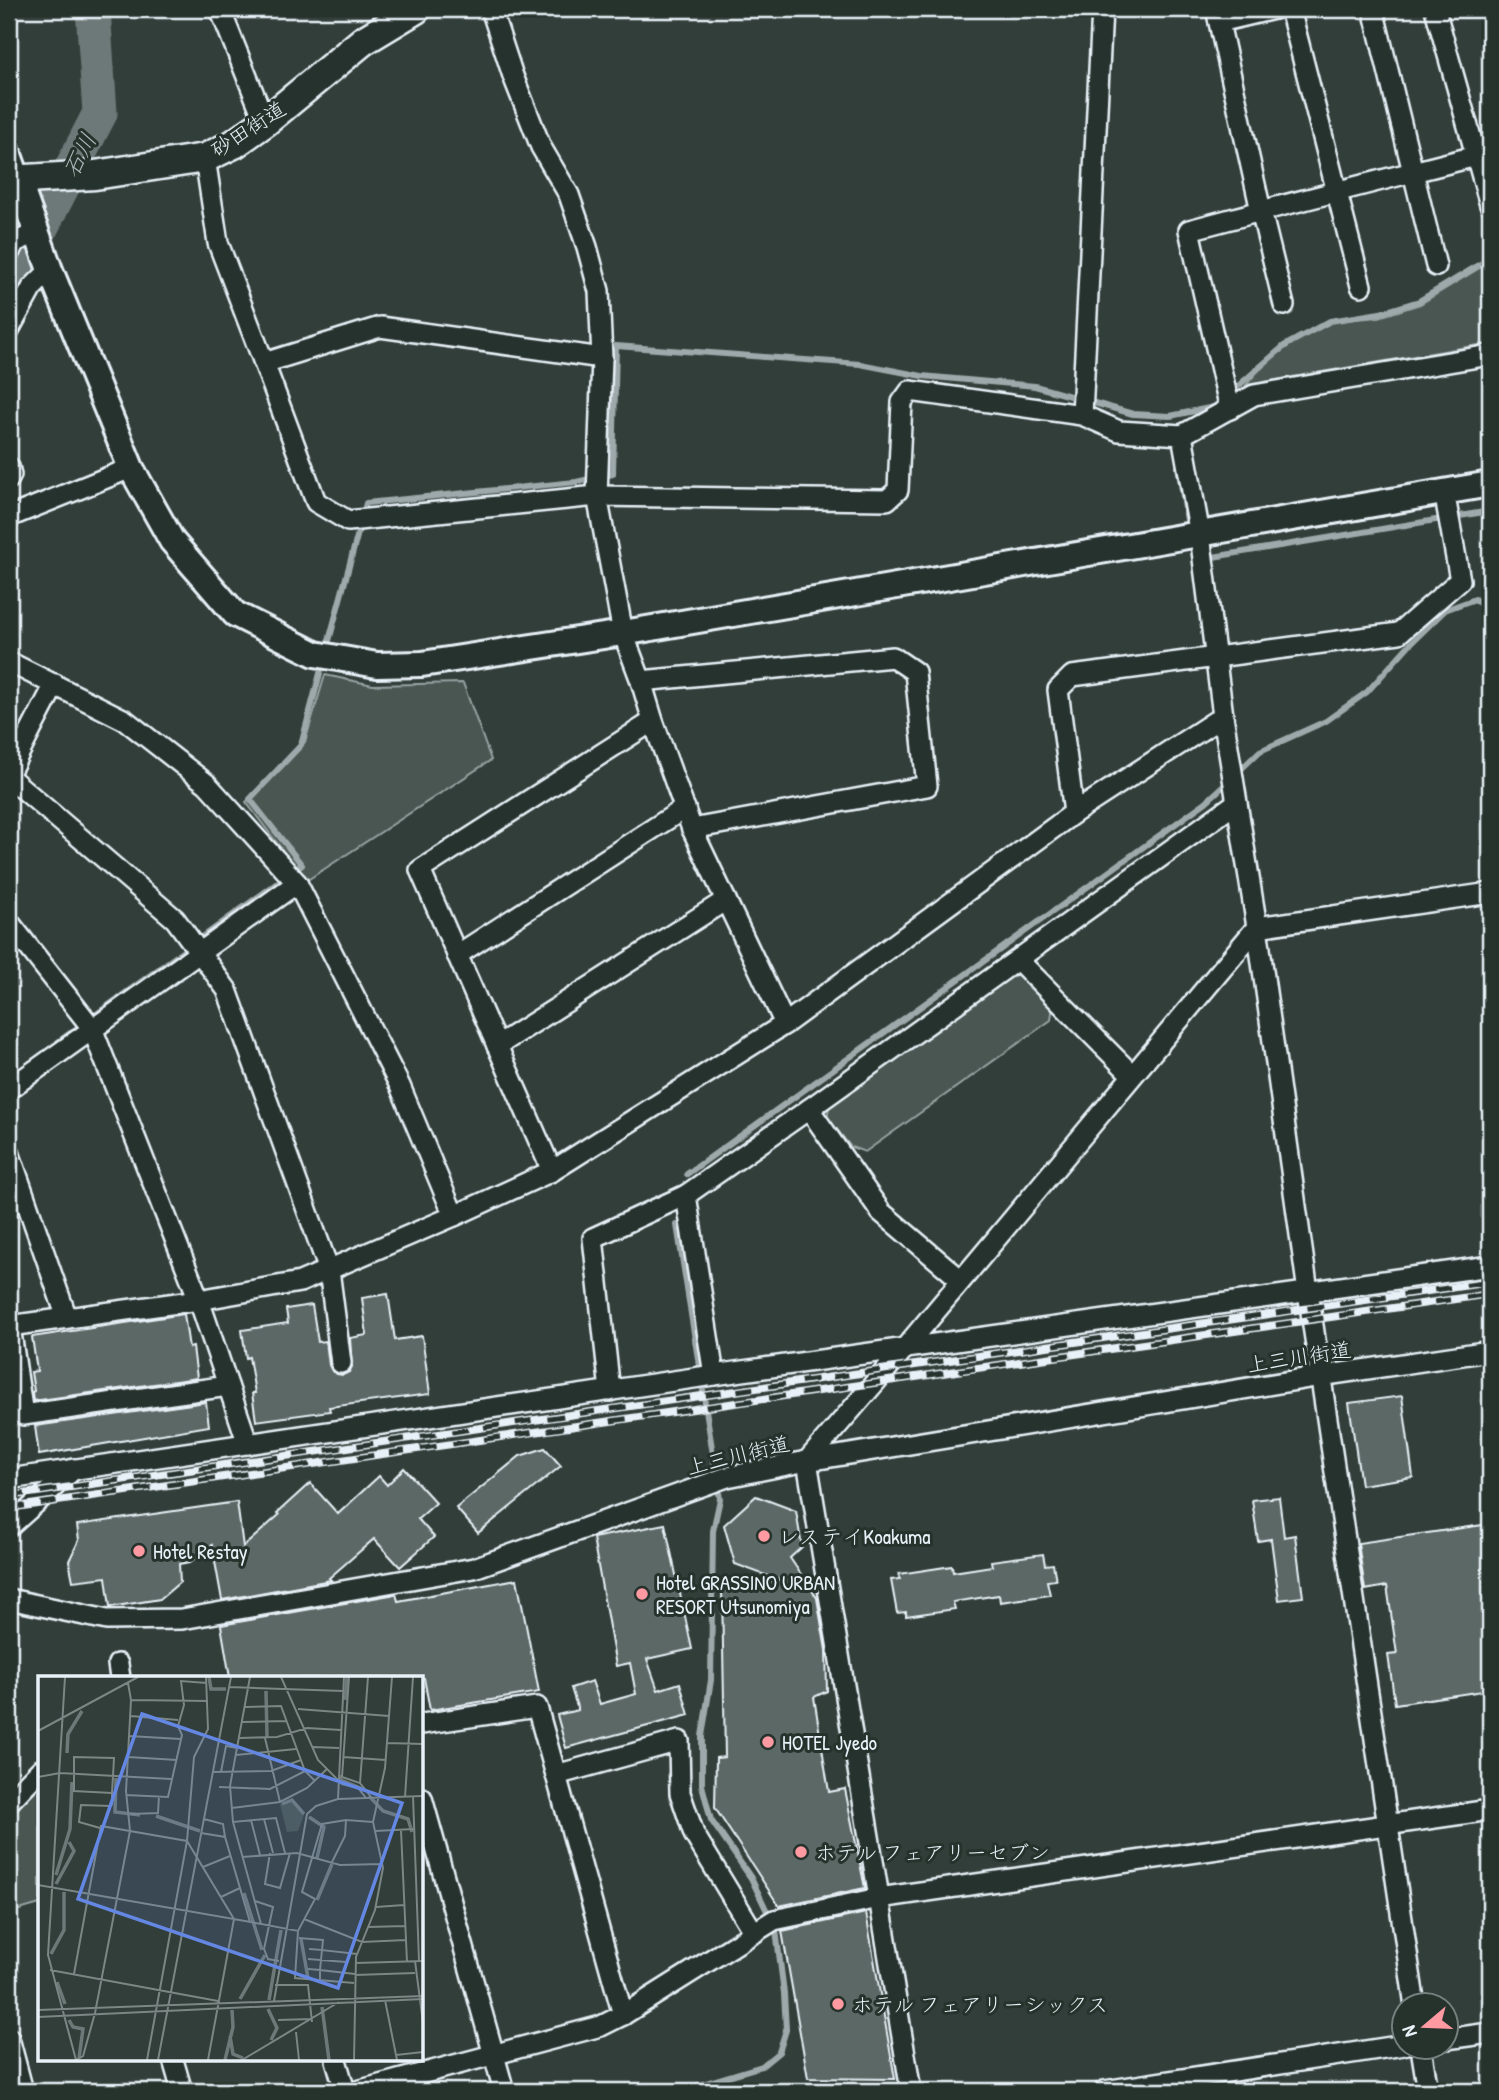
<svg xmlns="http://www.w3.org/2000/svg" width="1499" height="2100" font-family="'Patrick Hand','Klee One',sans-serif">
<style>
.green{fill:#495651;stroke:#98a4a4;stroke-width:2}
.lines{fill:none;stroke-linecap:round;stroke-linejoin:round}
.stream{stroke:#9ea9ab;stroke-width:6}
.river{stroke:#6d7978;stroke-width:35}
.building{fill:#5c6865;stroke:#e8f1f8;stroke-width:2}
.minor-casing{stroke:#e8f1f8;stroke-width:24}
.tertiary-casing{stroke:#e8f1f8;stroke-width:30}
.secondary-casing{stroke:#e8f1f8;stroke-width:33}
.minor{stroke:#26332d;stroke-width:19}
.tertiary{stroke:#26332d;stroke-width:24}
.secondary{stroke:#26332d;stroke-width:28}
.rail-casing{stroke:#e8f1f8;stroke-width:8}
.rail{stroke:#26332d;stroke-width:5;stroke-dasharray:16;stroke-linecap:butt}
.poi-dot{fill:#ff9aa2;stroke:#26332d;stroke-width:2.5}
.labels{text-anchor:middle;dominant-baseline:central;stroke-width:6;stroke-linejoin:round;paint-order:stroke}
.street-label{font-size:21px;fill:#e8f1f8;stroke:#26332d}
.poi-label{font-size:21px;fill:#e8f1f8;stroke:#26332d;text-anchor:start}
.water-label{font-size:23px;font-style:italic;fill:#b1bbbe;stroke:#26332d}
.inset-river{fill:none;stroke:#6d7978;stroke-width:3.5}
.inset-road{fill:none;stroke:#7b8685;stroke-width:2}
.view{fill:#6487e3;fill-opacity:0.15;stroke:#6487e3;stroke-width:3.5}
.inset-edge{fill:none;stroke:#e8f1f8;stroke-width:3.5}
</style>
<rect width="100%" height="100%" fill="#323e39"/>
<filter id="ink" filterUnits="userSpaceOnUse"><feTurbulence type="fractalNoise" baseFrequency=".0143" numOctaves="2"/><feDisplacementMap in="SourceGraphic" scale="14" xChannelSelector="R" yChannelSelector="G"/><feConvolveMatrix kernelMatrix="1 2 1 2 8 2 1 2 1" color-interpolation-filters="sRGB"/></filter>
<g filter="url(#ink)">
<g class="green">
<polygon points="1490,259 1490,343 1246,385 1264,364 1296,341 1333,321 1379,317 1420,304 1483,266"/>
<polygon points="325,675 373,685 463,683 491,760 306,881 246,802 305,742"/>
<polygon points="1011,974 1023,976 1053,1004 1051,1020 865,1152 851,1147 827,1117 830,1103"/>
<polygon points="40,1782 40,1904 9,1913 9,1816"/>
</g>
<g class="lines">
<g class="stream">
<polyline points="1178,467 1189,532"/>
<polyline points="1207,558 1490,511"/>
<polyline points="326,652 366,503 576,482 613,474 616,346 860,364 922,376 1035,386 1133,414 1170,416 1214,407 1284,346 1330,321 1380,313 1419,301 1482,263 1490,254"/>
<polyline points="1237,773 1260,751 1326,721 1367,692 1410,644 1445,610 1475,599 1490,613"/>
<polyline points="58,1042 302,865 250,799 301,745 323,662"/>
<polyline points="687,1174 1206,802 1229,781"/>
<polyline points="677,1225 720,1499 713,1531 711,1680 702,1736 702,1785 711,1820 751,1878 776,1930 784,1993 786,2030 779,2052 762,2066 679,2091"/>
</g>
<polyline class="river" points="9,290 100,113 93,9"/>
</g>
<g class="building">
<polygon points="388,1294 395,1340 422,1336 430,1394 329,1407 330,1411 256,1421 252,1393 255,1393 249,1357 246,1358 242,1330 288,1323 286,1309 312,1305 318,1342 326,1341 329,1365 332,1371 337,1374 343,1375 349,1372 352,1367 350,1338 367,1335 362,1298"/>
<polygon points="184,1314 189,1348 193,1347 197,1378 33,1401 32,1392 34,1391 31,1372 37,1371 32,1337"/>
<polygon points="1402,1396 1413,1477 1361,1485 1349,1403"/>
<polygon points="206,1402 209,1426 39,1455 35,1426"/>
<polygon points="545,1448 561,1466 478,1533 456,1508 520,1456"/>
<polygon points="404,1468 436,1503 418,1519 434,1537 400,1567 374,1539 329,1578 331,1580 222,1600 212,1545 190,1562 179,1564 180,1582 160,1599 110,1607 106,1577 73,1581 69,1561 79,1540 77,1525 237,1502 243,1547 279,1515 277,1513 310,1483 338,1514 379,1476 387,1485"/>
<polygon points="756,1496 796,1511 802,1547 790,1558 817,1598 826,1650 827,1691 814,1697 829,1792 845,1789 865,1888 779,1906 715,1808 716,1758 725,1757 722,1591 779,1580 735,1564 724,1525"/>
<polygon points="1279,1497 1284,1537 1295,1535 1303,1597 1279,1600 1271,1539 1258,1541 1252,1500"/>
<polygon points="665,1524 692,1649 647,1659 658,1690 680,1683 689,1715 566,1748 557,1715 578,1710 571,1688 592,1681 600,1704 636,1694 630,1663 616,1666 593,1538"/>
<polygon points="1490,1524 1490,1690 1395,1704 1388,1655 1397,1654 1387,1586 1365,1590 1358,1543"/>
<polygon points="1043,1554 1045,1565 1053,1564 1056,1580 1047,1581 1050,1595 1000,1602 999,1595 953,1602 955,1609 906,1616 906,1612 897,1613 891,1580 900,1579 899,1574 952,1566 953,1572 992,1566 991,1561"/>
<polygon points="517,1579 539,1692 430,1710 424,1678 230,1678 221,1625 396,1594 398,1601"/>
<polygon points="866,1913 895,2079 808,2078 782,1931"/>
</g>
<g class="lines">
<defs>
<g id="minor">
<polyline points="220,9 265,122"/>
<polyline points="491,9 513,76 541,147 569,195 587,247 599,291 602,358 597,496 623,633 641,681 653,721 692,829 785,1024"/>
<polyline points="1216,9 1261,211 1413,172 1373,9"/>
<polyline points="1290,9 1361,286"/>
<polyline points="1435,9 1490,205"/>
<polyline points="1219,22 1274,9"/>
<polyline points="205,158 218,243 264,363 380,327 602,358"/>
<polyline points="9,253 15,242 37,233"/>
<polyline points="1436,266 1413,172 1476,156"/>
<polyline points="9,330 32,288 50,270"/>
<polyline points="1230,409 1189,230 1261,211 1284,305"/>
<polyline points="1082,415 1102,9"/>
<polyline points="1182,435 1254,395 1490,355"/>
<polyline points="9,467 11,475 9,479"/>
<polyline points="9,517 131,468"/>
<polyline points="9,662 125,720 207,784 297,883 400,1086 454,1216"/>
<polyline points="641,681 893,657 915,672 927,786 692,829"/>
<polyline points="9,773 55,684"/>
<polyline points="9,777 175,919 227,990 329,1270 341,1363"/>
<polyline points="1074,813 1058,690 1072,676 1399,633 1460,580 1444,491"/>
<polyline points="9,922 92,1028 199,1300 248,1444"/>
<polyline points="457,955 685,808"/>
<polyline points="1018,960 1132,1075"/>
<polyline points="497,1046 726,900"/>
<polyline points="9,1089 297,883"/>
<polyline points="809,1109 881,1212 961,1280"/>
<polyline points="9,1152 67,1318"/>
<polyline points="552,1171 420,870 653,721"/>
<polyline points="9,1326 199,1300 300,1282 454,1216 552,1171 785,1024 1074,813 1223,716 1200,535 1182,435 1119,431 1082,415 910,391 902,402 898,490 887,500 597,496 348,521 316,502 264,363"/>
<polyline points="10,1326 23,1415 228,1386"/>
<polyline points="714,1375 686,1195 809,1109 1236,803"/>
<polyline points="610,1391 593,1238 686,1195"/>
<polyline points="9,1479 714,1375 1490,1266"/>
<polyline points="9,1527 74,1469"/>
<polyline points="9,1599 107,1620 182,1619 474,1568 727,1477 807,1461 1321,1376 1490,1351"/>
<polyline points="118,1664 120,1678"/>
<polyline points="422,1724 537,1707 623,2015"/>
<polyline points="556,1775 679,1741 680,1793 694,1834 754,1933"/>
<polyline points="422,1798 504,2091"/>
<polyline points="9,1802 40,1770"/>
<polyline points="1415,2006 1308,1292 1257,927 1490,893"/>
<polyline points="9,2038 23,2091"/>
<polyline points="1446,2039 1490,2033"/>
<polyline points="1421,2048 1428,2091"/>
<polyline points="173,2060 182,2091"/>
<polyline points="336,2060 345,2091"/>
<polyline points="357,2091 601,2026 623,2015 774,1920 879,1898 1490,1810"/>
<polyline points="911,2091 807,1461 904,1349 1257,927 1223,716"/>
<polyline points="1104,2091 1404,2045"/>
</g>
<polyline id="tertiary" points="9,155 50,270 131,468 172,541 235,614 315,654 377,665 422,664 623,633 1490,484"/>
<polyline id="secondary" points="9,180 95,175 205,158 234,144 265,122 363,41 416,9"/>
</defs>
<use href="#minor" class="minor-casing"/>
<use href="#tertiary" class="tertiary-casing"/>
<use href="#secondary" class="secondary-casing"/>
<use href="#minor" class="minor"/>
<use href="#tertiary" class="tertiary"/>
<use href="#secondary" class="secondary"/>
<defs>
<g id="rail">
<polyline points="9,1496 1490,1282"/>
<polyline points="9,1508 1490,1294"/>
</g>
</defs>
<use href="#rail" class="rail-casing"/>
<use href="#rail" class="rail"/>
</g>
</g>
<g class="poi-dot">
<circle cx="764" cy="1536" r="7"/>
<circle cx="139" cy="1551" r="7"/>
<circle cx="642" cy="1594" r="7"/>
<circle cx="768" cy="1742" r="7"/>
<circle cx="801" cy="1852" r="7"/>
<circle cx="838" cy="2004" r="7"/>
</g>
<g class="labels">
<g class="street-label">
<text transform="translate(248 129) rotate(-33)">砂田街道</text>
<text transform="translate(1299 1357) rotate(-9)">上三川街道</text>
<text transform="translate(738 1455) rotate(-14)">上三川街道</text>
</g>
<g class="poi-label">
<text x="778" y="1536">レステイKoakuma</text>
<text x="153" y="1551">Hotel Restay</text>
<text x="656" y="1582">Hotel GRASSINO URBAN<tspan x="656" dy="24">RESORT Utsunomiya</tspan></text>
<text x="782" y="1742">HOTEL Jyedo</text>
<text x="815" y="1852">ホテル フェアリーセブン</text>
<text x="852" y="2004">ホテル フェアリーシックス</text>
</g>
<g class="water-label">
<text transform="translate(79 155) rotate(-63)">石川</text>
</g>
</g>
<g transform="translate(38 1676)">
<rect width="385" height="385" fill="#323e39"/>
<path d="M254,124L266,139L260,155L249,156L242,128Z" fill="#495651"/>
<path class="inset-river" d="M171,1L173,13H188M228,15L229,61M307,24L309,1M29,77L30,58L44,35M302,99L303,104L325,113M78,102L77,136L102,139M331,120L345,135L370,143L374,156M244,128L254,124L266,138M118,140L162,155M271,141L286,151L279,182M18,199L32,153L34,106M18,208L36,175L31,166M206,217L224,274M279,224L294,188M263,263L270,302M13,278L26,254V216M19,306L27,328M202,323L227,279M231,324L243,254M284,331L291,384M230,333L239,352L233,364M31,344L35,351L45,353L41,382M192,360L195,378L205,382M187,384L195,351L194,334"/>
<path class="inset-road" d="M27,1L10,279L38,384M212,1L192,110L195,146L223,248L260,255L277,223L264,216L284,148L308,144M243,1L280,84L304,108L320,112L328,122M311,1L304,101L322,107L333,121M191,11L305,15M93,24L170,25M207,31L243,30L267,95L277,105M260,33L351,40M93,40L140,44M204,46L248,45M0,55L100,1M91,60L143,63M201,62L239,61L269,52L303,54M227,62L242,126M349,67L385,68M275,71L301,72M198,79L258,73M90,81L139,84M305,81L348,84M175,96L233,95L263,84M183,96L188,70L199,72M0,101L22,97L133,103M322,107L330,1M181,111L232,113L267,95M88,119L130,121L144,59L140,50L146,29L143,5L169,7M375,120L381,285M367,121L375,1M300,123L306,1M194,132L242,126L269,112L289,93M93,138L120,137L121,120M166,143L185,148L187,161M226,143L235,177M213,144L222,179M195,146L238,142L247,177M62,152L41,146L43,129L73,130L74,128V117L75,100L76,82L36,81V115L74,117M363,154L369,286M337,155L376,153M163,157L187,161L212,246M232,177L227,208L242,212L252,177M204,181L259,177L302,189L344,188M294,186L307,160L308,144L335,146M165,191L192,180M0,209L196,243L170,384M183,221L202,212M217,225L235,231L226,273L230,283L241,285M338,231L366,229M266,243L324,266L368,264M330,251L367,250M260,255L257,302L316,307M261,262L285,264L284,274L271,273M270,283L308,286M377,285L385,347M318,287L385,285M270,293L282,294V303M12,294L180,325M36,298L63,150L149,165L196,243L223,248M317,298L282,294L284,274L319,278M317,299L377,297M237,309H270L274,346M347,324L359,384M236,325L269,138L278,130L300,123L385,120M0,334L385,320M0,341L385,323M240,344L274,343M258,356L261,384M358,379L385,376M38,384L45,380L57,337L92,155L88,115L93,24L90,7M109,384L149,165L156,81L170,53L168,1M120,384L193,1M204,384L301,326M316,384L318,281L337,234L345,192L335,146L347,92L354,1"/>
<path class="view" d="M104,38L364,127L300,312L40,223Z"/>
<rect width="385" height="385" class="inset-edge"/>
</g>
<rect width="1499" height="2100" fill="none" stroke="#26332d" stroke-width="35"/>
<rect x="18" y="18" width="1464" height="2065" fill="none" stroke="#e8f1f8" stroke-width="2.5" filter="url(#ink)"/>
<g transform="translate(1425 2026) rotate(251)"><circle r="33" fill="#26332d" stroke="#747f7e" stroke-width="2"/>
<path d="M0-5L12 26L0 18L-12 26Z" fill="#ff9aa2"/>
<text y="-10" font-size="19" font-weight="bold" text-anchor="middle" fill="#e8f1f8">N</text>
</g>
</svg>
